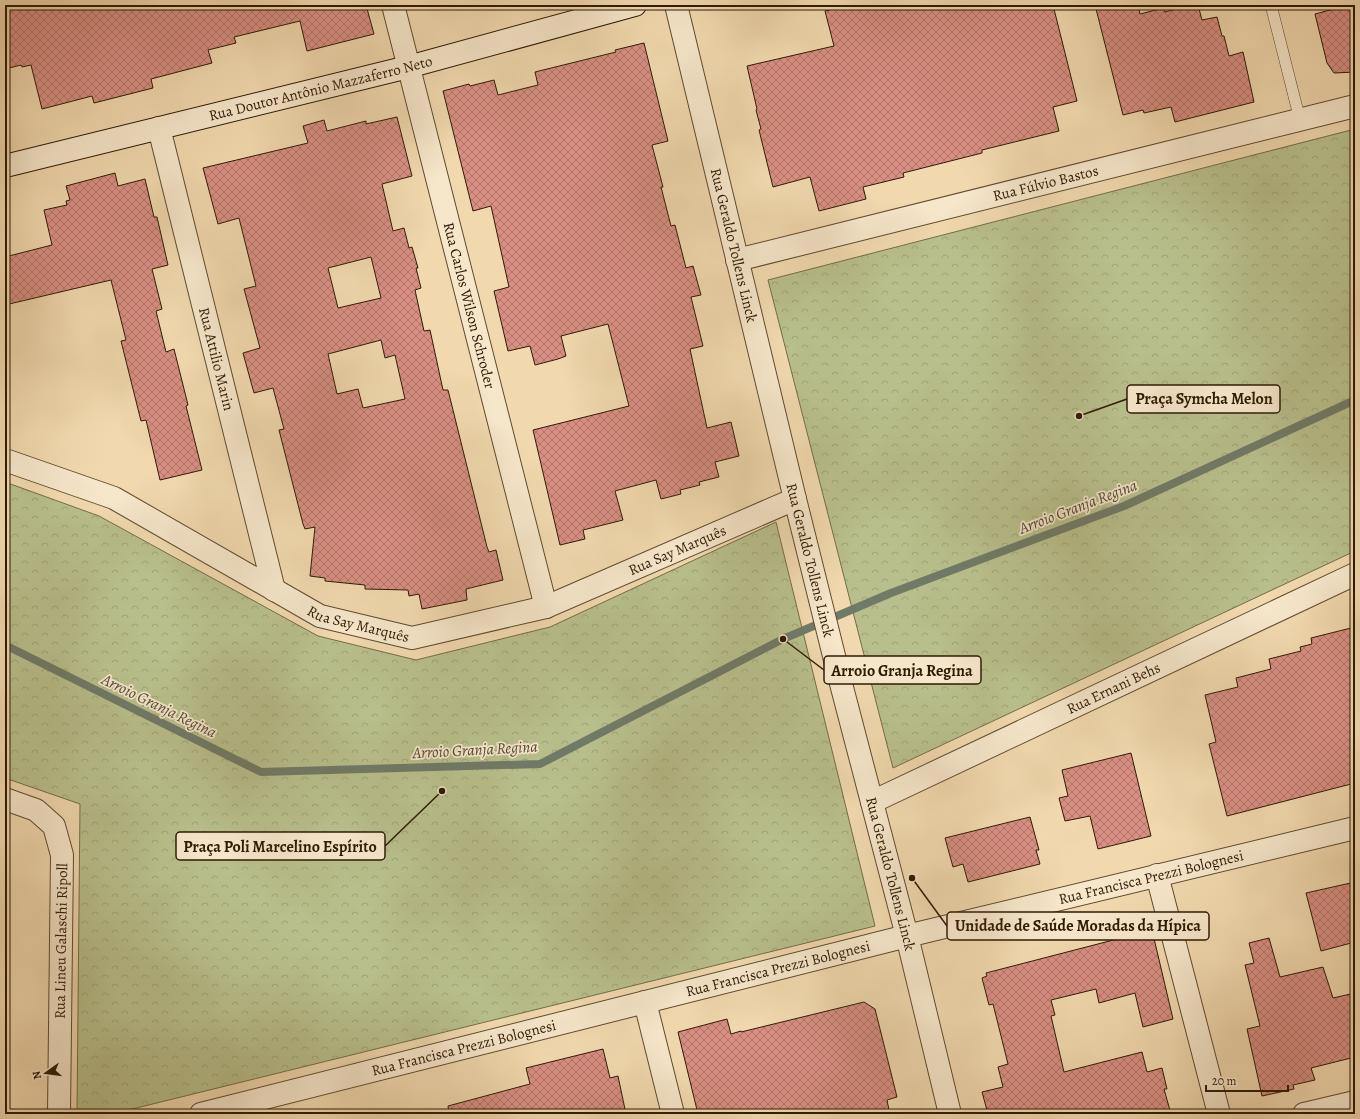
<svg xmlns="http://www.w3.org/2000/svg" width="1360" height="1119" font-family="Alegreya,serif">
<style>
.forest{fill:url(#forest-crowns);stroke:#746c48}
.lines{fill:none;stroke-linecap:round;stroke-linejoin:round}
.stream{stroke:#707a67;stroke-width:8}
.building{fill:url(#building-cross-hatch);stroke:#2f1a05;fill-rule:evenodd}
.lane-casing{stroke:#604a2f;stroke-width:12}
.street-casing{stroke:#604a2f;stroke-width:24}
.secondary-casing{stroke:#2f1a05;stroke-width:24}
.lane{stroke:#f6e6ca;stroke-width:11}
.street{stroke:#f6e6ca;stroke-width:22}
.secondary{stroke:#f6e6ca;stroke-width:22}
.labels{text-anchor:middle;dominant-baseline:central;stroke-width:3.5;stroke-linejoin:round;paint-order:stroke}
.street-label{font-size:15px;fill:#2f1a05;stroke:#f6e6ca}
.water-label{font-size:16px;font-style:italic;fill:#4f4a36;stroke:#f6e6ca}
.leader{fill:none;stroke:#2f1a05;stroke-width:1.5}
.callout-dot{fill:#2f1a05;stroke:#f6e6ca;stroke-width:1.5}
.callout{fill:#f6e6ca;stroke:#2f1a05;stroke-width:1.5}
.callout-label{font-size:16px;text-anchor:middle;font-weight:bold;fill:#2f1a05}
</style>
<defs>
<pattern id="forest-crowns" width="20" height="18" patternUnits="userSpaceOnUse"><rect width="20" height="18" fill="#b8bf8c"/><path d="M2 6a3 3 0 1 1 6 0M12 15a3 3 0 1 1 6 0" fill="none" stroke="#9ea477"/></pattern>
<pattern id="building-cross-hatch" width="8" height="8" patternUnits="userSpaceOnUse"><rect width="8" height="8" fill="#d98f83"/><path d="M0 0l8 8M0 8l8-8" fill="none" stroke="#b07469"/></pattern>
</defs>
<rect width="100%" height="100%" fill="#f1d8ae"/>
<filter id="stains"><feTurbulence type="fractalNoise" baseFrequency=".005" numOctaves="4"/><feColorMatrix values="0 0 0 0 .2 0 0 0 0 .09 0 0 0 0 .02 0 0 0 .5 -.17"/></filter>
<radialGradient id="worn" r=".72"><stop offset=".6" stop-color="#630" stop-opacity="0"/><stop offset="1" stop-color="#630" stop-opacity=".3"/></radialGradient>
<g class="forest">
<polygon points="1355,129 1355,551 893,768 768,280"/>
<polygon points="5,482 99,516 318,636 416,660 550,627 776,522 875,926 112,1114 77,1114 80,804 5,778"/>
</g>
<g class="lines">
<polyline class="stream" points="5,645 261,772 540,764 783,639 891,593 1124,506 1355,400"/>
</g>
<g class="building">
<polygon points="5,5 366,5 374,34 307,51 300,21 234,37 236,43 208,50 212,63 151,79 153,88 94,103 92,96 42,109 31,65 22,67 21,65 5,69"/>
<polygon points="848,5 1053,5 1077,101 1053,107 1059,131 982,150 982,153 903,173 904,177 863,187 866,199 819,211 810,177 773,187 759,130 761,129 756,110 757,109 747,66 834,46 825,11"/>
<polygon points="1095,5 1138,5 1140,14 1164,8 1165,12 1191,5 1198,5 1202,20 1217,17 1222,36 1224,36 1229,56 1243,52 1254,102 1175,122 1171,107 1144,113 1143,110 1123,115"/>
<polygon points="1349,5 1355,5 1355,72 1334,73 1327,63 1315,14"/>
<polygon points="644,43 668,141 652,145 663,187 661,187 671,226 675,225 686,268 693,266 701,295 691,297 703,346 690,349 707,428 731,422 739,456 715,462 719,477 699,482 700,485 680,490 681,494 661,499 656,480 615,491 623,520 583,530 585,539 560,545 533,430 629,406 608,324 561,336 566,356 558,359 535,365 530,346 508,351 494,291 509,287 491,206 473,211 443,91 469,84 470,86 494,80 498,95 538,85 535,72 616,52 615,50"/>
<path d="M397,117L412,176L382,184L393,231L404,228L409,248L412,247L418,268H416L421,288L415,290L424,331L430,330L443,390H448L487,547L489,552L496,550L503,580L466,589L467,600L422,609L419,594L409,596L408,590L365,589V585L325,581V578L310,576L315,527L305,529L303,524L279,430L284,429L273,388L254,393L243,353L260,348L244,289L256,286L239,218L218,224L203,168L308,143L303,126L324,120L327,131L366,121V124ZM371,257L381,298L338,308L328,268ZM381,340L385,358L395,355L405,399L363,408L358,389L337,394L328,354Z"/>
<polygon points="115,173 118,186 145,179 154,217 157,217 168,265 152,269 162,309 156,311 166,352 174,349 188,405 186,406 202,470 160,480 146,420 141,421 121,341 126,340 111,280 5,305 5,257 52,245 44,210 67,205 66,201 70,200 66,186"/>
<polygon points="1355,627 1355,783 1227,816 1209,744 1216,742 1205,695 1238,687 1236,678 1271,669 1269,659 1301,651 1300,647 1312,644 1311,638"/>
<polygon points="1131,753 1151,836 1098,849 1090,816 1065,821 1059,798 1068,796 1062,770"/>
<polygon points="1030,817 1039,850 1036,850 1040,864 968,882 963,864 953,867 945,838"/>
<polygon points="1355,882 1355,942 1321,951 1306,893"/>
<polygon points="1152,930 1173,1019 1143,1027 1135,993 1099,1003 1096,989 1051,1000 1055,1015 1051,1016 1064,1072 1142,1052 1147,1072 1162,1068 1167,1089 1164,1089 1171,1114 988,1114 982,1092 1003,1087 998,1067 1008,1064 993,1004 989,1005 982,978 987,976 986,973"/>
<polygon points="1269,938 1280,977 1323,967 1333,998 1355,993 1355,1057 1311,1068 1315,1080 1293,1085 1294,1089 1262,1096 1247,1029 1260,1026 1245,965 1254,963 1249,943"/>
<polygon points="864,1002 875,1009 897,1097 887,1100 889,1110 872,1114 698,1114 678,1032 727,1019 731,1034 741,1031 741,1032"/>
<polygon points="603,1049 610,1078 618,1076 626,1114 449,1114 448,1106 530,1084 526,1068"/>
</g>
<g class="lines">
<defs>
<polyline id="lane" points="1271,5 1300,120"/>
<g id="street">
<path id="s1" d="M393,5L546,607"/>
<path id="s2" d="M676,5L795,499L839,676L907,936L950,1114"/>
<path id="s3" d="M159,128L274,590"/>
<path id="s4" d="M737,260L1355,106"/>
<path id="s5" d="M5,460L114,498L320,616L412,638L546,607L795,499"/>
<polyline points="5,799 36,810 54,826 62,855 59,1114"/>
<path id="s6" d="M872,802L1355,574"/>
<polyline points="1157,875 1219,1114"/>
<polyline points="645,1002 673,1114"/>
<path id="s7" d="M201,1114L907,936L1355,828"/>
<polyline points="1304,1114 1355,1102"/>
</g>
<g id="secondary">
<path id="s8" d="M5,166L408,67L635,5"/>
</g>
</defs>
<use href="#lane" class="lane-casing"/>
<use href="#street" class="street-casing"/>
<use href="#secondary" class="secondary-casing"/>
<use href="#lane" class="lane"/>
<use href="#street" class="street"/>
<use href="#secondary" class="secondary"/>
</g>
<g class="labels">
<g class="street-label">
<text stroke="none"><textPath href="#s8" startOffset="325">Rua Doutor Antônio Mazzaferro Neto</textPath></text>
<text stroke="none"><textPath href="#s4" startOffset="318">Rua Fúlvio Bastos</textPath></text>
<text stroke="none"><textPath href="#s2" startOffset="247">Rua Geraldo Tollens Linck</textPath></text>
<text stroke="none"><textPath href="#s1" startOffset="310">Rua Carlos Wilson Schroder</textPath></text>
<text stroke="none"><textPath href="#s3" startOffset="238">Rua Attilio Marin</textPath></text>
<text stroke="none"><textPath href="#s5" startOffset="728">Rua Say Marquês</textPath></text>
<text stroke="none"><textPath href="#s2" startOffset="571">Rua Geraldo Tollens Linck</textPath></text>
<text stroke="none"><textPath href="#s5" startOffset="392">Rua Say Marquês</textPath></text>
<text stroke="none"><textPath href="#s6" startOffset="267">Rua Ernani Behs</textPath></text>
<text stroke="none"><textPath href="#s2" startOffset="895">Rua Geraldo Tollens Linck</textPath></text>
<text stroke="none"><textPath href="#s7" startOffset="979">Rua Francisca Prezzi Bolognesi</textPath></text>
<text transform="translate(61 941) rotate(-89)">Rua Lineu Galaschi Ripoll</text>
<text stroke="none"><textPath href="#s7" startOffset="595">Rua Francisca Prezzi Bolognesi</textPath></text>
<text stroke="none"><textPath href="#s7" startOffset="271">Rua Francisca Prezzi Bolognesi</textPath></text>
</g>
<g class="water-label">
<text transform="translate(1078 507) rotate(-21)">Arroio Granja Regina</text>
<text transform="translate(159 706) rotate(26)">Arroio Granja Regina</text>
<text transform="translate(475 750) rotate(-3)">Arroio Granja Regina</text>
</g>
</g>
<path class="leader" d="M1079 416L1127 399M783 639L824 670M442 791L385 846M912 878L947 926"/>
<g class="callout-dot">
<circle cx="1079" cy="416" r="4"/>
<circle cx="783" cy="639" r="4"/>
<circle cx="442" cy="791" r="4"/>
<circle cx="912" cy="878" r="4"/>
</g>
<g class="callout">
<rect x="1127" y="385" width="153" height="28" rx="4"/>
<rect x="824" y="656" width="157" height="28" rx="4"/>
<rect x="176" y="832" width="209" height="28" rx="4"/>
<rect x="947" y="912" width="262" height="28" rx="4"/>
</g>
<g class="callout-label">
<text x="1204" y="404">Praça Symcha Melon</text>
<text x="902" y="676">Arroio Granja Regina</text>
<text x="280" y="852">Praça Poli Marcelino Espírito</text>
<text x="1078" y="931">Unidade de Saúde Moradas da Hípica</text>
</g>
<rect width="1360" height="1119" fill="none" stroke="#f1d8ae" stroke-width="20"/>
<rect x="6" y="6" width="1348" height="1107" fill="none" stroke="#2f1a05" stroke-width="2"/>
<rect x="10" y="10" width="1340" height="1099" fill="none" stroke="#2f1a05"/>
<g transform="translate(46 1073) rotate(256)" stroke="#f6e6ca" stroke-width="3" paint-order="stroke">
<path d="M0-3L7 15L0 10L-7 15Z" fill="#2f1a05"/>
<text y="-6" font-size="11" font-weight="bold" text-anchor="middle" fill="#2f1a05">N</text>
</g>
<path d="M1206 1085v6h82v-6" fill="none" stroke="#2f1a05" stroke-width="2"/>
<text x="1212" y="1085" font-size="12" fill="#2f1a05" stroke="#f6e6ca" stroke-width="3" paint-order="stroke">20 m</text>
<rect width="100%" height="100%" filter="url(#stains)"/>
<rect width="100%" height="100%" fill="url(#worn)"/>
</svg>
